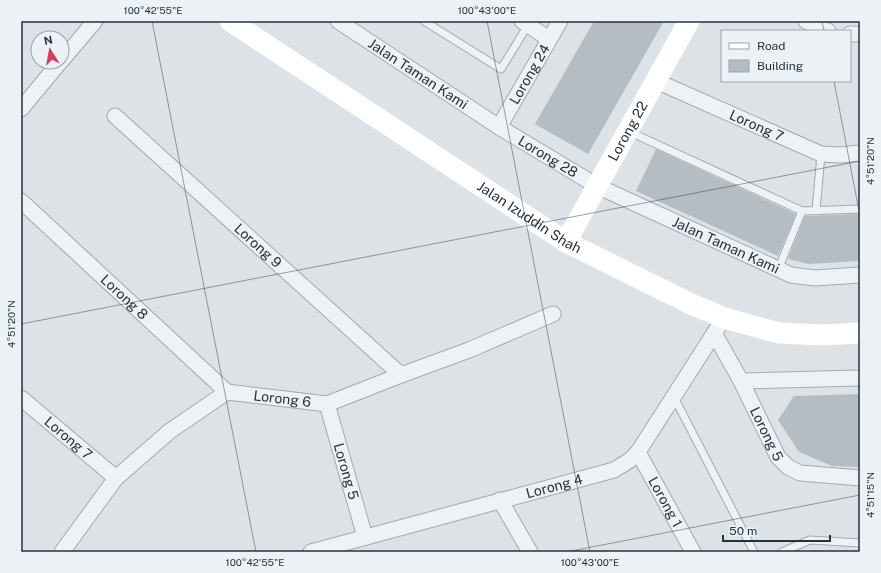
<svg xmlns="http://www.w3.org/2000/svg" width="881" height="573" font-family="'Public Sans',sans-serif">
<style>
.building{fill:#b4bcc4}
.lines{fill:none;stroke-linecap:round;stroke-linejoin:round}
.lane-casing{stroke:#a2a9b1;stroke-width:9}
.street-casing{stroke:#a2a9b1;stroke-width:17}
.lane{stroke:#eff2f5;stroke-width:7}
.street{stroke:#eff2f5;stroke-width:15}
.secondary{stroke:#fff;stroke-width:21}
.ticks{fill:none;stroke:#26313e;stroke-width:1;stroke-opacity:0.45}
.labels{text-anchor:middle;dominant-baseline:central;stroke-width:3;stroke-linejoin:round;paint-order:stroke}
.street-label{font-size:14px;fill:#26313e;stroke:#ecf1f5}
.neatline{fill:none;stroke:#26313e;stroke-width:1.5}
.ticks-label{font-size:10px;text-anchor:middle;fill:#26313e}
</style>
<rect width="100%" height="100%" fill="#dde2e7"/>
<g class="building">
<polygon points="594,21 664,21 588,154 535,124"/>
<polygon points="656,149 796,214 778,256 636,191"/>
<polygon points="860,214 860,261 808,264 788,259 805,216"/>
<polygon points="860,394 860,467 832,466 799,452 778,420 794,396"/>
</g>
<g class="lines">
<defs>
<g id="lane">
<polyline points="424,21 501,69 528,25"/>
<polyline points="630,132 802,211 860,209"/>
<polyline points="816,211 821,154"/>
<polyline points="778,270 802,211"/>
<polyline points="674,397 754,552"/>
<polyline points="782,552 810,540 860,543"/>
</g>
<g id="street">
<path id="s1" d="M338,21L499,127L597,186L791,275L815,278L860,275"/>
<polyline points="522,21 549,39"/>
<polyline points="806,21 828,31"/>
<polyline points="850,34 860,34"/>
<polyline points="62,60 95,21"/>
<path id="s2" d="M656,81L821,154L840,155L860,153"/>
<polyline points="21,109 60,62"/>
<path id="s3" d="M115,116L401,375"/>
<path id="s4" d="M499,127L560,21"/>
<path id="s5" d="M21,201L227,392"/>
<path id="s6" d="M714,333L741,381L778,457L788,467L800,473L860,478"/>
<polyline points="741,381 860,378"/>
<path id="s7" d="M21,398L116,478"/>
<path id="s8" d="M327,404L365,537"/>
<path id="s9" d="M638,452L693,552"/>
<polyline points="500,500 530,552"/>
<path id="s10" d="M62,552L116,478L170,431L227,392L327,404L401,375L469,350L553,314"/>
<path id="s11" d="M311,552L614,470L630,460L638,452L724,318"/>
</g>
</defs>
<use href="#lane" class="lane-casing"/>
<use href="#street" class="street-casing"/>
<use href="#lane" class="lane"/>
<use href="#street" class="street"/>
<g class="secondary">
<path id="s12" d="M230,21L566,242L689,303L724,318L779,333L823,335L860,333"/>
<path id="s13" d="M566,242L689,21"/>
</g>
</g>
<path class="ticks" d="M152,21L256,552M487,21L590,552M822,21L824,31M834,81L860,216M21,324L860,161M566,552L860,495"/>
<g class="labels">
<g class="street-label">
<text stroke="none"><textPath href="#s1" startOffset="96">Jalan Taman Kami</textPath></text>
<text stroke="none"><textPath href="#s4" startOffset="61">Lorong 24</textPath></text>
<text stroke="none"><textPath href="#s2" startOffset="110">Lorong 7</textPath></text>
<text stroke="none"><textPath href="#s13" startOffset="127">Lorong 22</textPath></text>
<text stroke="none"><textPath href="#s1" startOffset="250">Lorong 28</textPath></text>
<text stroke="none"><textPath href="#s12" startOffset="358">Jalan Izuddin Shah</textPath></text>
<text stroke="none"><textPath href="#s1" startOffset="449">Jalan Taman Kami</textPath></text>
<text stroke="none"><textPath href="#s3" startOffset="193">Lorong 9</textPath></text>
<text stroke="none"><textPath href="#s5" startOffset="141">Lorong 8</textPath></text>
<text stroke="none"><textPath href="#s10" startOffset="288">Lorong 6</textPath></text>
<text stroke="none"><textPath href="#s6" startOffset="114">Lorong 5</textPath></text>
<text stroke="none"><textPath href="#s7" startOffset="62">Lorong 7</textPath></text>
<text stroke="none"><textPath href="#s8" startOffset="70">Lorong 5</textPath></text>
<text stroke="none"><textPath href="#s11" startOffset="252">Lorong 4</textPath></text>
<text stroke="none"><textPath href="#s9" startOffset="57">Lorong 1</textPath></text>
</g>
</g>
<rect width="881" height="573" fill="none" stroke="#ecf1f5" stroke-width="44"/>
<rect x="721" y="30" width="130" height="52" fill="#ecf1f5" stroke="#9da4ac"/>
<rect x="729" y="43" width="20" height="6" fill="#ffffff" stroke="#9da4ac"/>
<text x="757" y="50" font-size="12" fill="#26313e">Road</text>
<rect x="729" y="60" width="20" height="12" fill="#b4bcc4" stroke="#9da4ac"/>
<text x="757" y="70" font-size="12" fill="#26313e">Building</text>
<g transform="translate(50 50) rotate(349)"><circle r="19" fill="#ecf1f5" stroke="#9da4ac"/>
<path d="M0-3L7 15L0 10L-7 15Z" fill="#cf3e64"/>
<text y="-6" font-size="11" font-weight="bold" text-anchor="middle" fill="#26313e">N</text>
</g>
<path d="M723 535v6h107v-6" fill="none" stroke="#26313e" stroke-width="2"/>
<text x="729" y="535" font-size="12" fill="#26313e" stroke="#ecf1f5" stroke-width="3" paint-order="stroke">50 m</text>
<rect x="22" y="22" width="837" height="529" class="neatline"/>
<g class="ticks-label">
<text x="153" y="14">100°42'55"E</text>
<text x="487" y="14">100°43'00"E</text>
<text transform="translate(870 161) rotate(-90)" y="4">4°51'20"N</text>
<text transform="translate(11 324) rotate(-90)" y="4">4°51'20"N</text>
<text transform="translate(870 495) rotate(-90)" y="4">4°51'15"N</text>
<text x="255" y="566">100°42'55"E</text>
<text x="590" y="566">100°43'00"E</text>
</g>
</svg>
